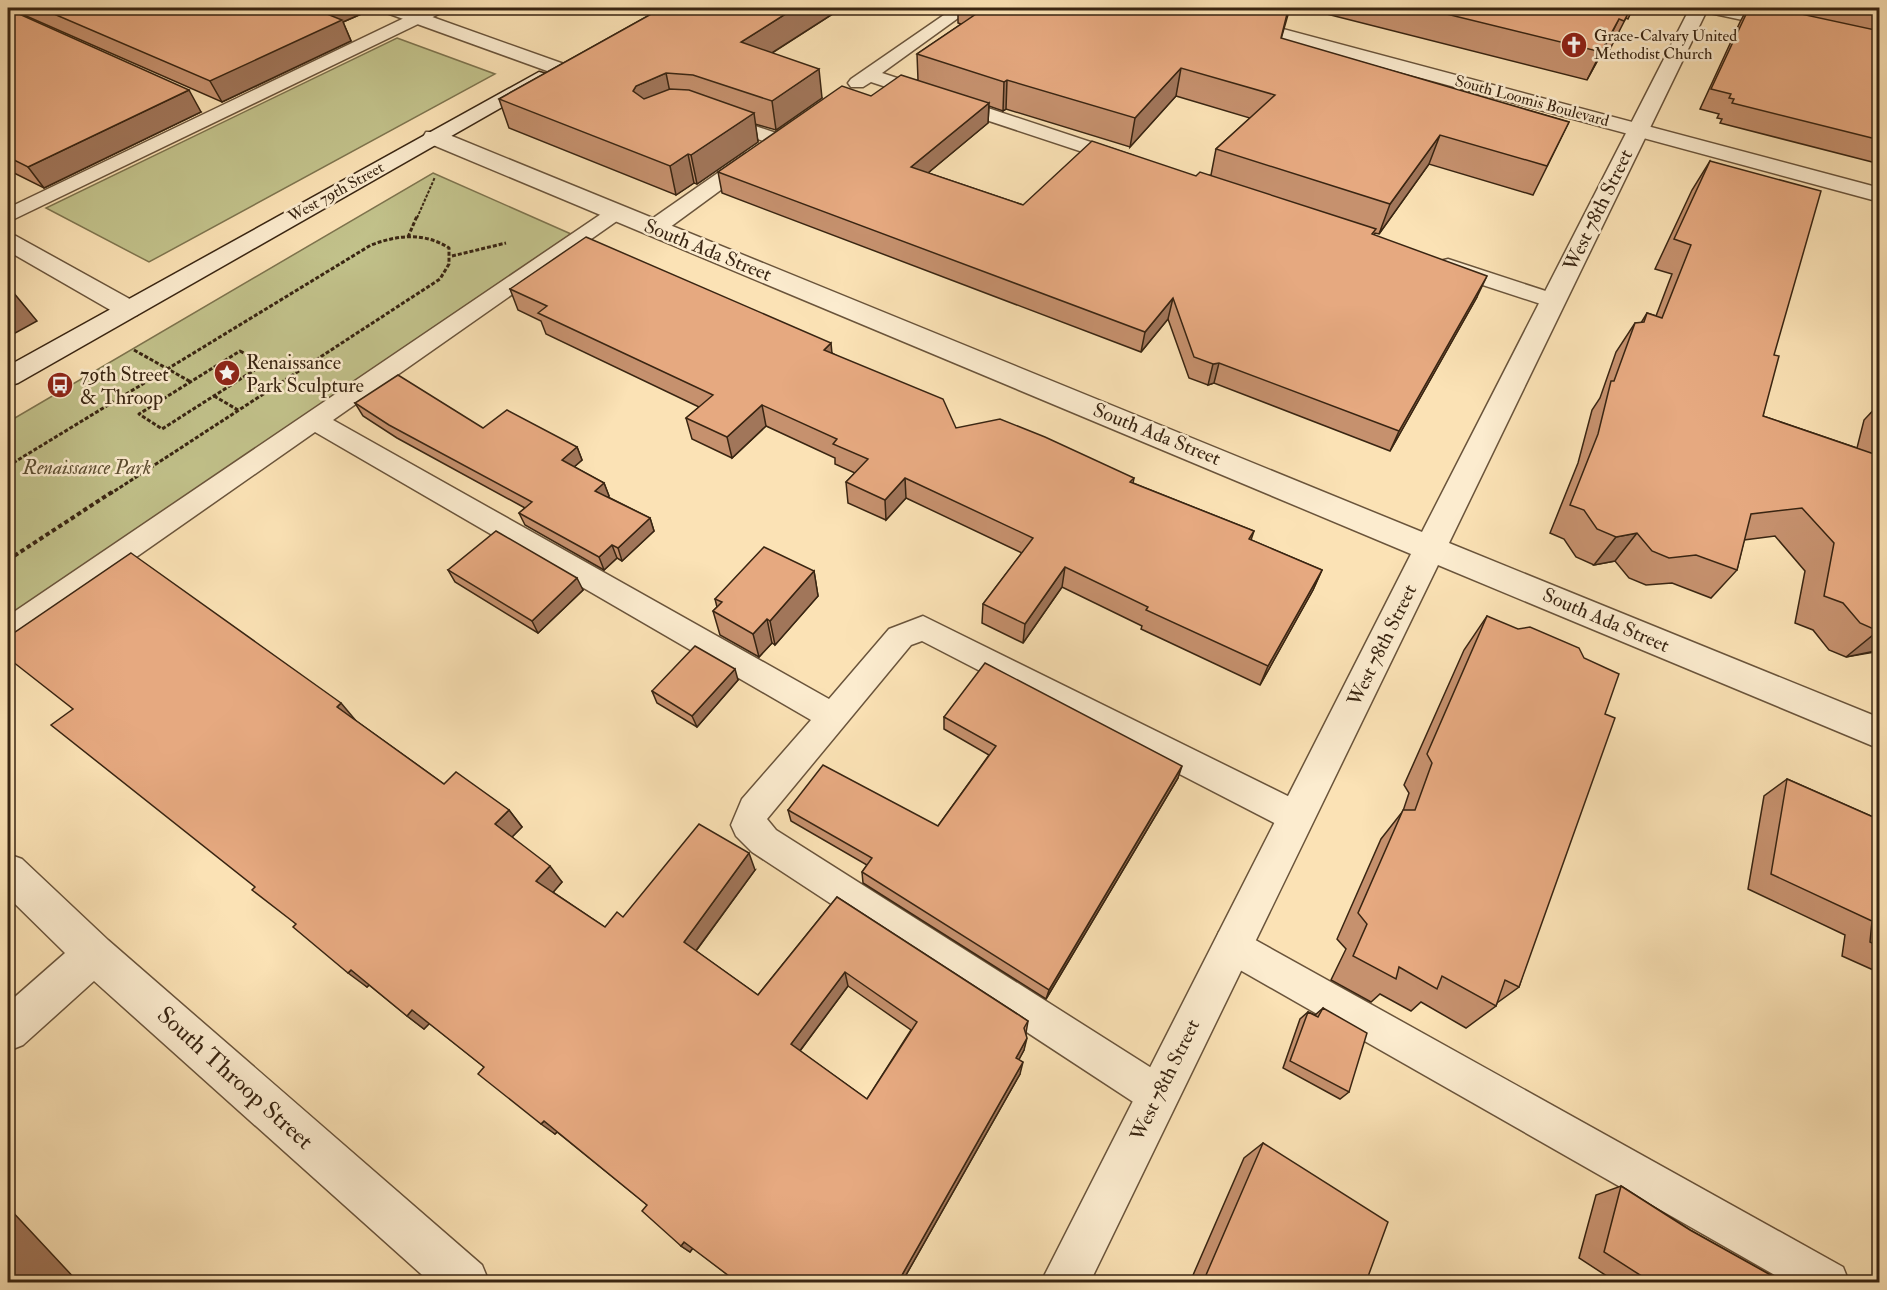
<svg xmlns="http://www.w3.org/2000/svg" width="1887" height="1290" font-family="'IM FELL Double Pica',serif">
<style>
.green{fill:#c2c28b;stroke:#7e744e;stroke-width:1.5}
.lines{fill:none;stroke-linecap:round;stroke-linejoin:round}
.service-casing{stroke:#6a543b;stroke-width:3}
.minor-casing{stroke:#6a543b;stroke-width:3}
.tertiary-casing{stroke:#6a543b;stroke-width:3}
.secondary-casing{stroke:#392512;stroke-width:3}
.path-far2{stroke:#392512;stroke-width:2;stroke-dasharray:3 1.5;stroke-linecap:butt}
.path-far1{stroke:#392512;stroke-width:3;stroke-dasharray:4 2;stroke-linecap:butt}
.path{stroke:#392512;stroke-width:4;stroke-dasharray:4.5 3;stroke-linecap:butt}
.service{fill:#fceccf;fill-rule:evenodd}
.minor{fill:#fceccf;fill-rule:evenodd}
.tertiary{fill:#fceccf;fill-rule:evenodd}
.secondary{fill:#fceccf;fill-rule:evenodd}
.wall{fill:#c6916e;stroke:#392512;stroke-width:1.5;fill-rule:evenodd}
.shaded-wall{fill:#a1765a;stroke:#392512;stroke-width:1.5}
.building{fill:#e6a980;stroke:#392512;stroke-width:1.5;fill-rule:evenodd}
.labels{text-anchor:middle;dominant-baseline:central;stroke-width:5;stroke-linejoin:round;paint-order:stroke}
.far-poi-label{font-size:16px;fill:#392512;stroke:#fceccf;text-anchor:start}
.far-street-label{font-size:16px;fill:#392512;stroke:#fceccf}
.street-label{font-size:20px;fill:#392512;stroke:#fceccf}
.poi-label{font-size:20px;fill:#392512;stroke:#fceccf;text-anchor:start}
.park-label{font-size:20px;font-style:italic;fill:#5b4c30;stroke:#fceccf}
.near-street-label{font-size:24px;fill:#392512;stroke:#fceccf}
</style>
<rect width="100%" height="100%" fill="#fbe2b5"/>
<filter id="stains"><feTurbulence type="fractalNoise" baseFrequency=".00333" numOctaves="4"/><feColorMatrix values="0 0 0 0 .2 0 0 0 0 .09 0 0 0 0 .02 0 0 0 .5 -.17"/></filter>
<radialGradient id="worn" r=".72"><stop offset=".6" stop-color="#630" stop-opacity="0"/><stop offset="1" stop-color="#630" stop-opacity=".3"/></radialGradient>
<g class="green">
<polygon points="397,38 495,74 149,262 46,208"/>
<polygon points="433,173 571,234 8,617 8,422"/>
</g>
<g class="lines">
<defs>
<g id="service">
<polygon points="425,8 445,8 443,12 8,222 8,208"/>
<polygon points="954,8 972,8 882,73 1133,156 1136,160 1133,164 1119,164 871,82 863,87 851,87 848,83 851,79"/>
<polygon points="1703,8 1732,8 1791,20 1794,24 1785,29 1705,12"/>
<polygon points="717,113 785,136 788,140 778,146 710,123 707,119 710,115"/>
<polygon points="752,152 759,154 762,158 759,162 662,233 646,233 643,228 646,223 745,154"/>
<polygon points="617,206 624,208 628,212 624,216 333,420 829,699 889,629 923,616 1308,806 1313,817 1308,828 1296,832 1284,828 922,641 911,645 767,819 776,830 1172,1081 1178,1095 1172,1109 1158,1115 1144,1109 752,852 736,836 731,825 742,799 811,720 315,432 19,639 8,643 8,616 610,208"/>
<polygon points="1448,259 1561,296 1564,301 1561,306 1553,308 1440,271 1437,266 1440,261"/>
<polygon points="1232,927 1843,1267 1849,1282 1787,1282 1219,958 1214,945 1219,932"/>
</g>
<g id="minor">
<polygon points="382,8 407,8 564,64 567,68 564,72 550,72 384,12"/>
<polygon points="1690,8 1708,8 1449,543 1880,718 1880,749 1438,565 1090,1282 1041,1282 1411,554 426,142 423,137 426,132 442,132 1422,532"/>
<polygon points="8,234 16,236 137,303 141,309 137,315 128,317 119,315 8,251"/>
<polygon points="8,854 22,859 108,940 482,1265 489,1282 430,1282 94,981 23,1045 8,1051 8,1003 65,953 8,897"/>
</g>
<polygon id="tertiary" points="1176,8 1204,8 1880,188 1880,202 1178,12"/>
<polygon id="secondary" points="539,72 546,74 549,78 546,82 18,383 8,386 8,366"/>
</defs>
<use href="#service" class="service-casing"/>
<use href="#minor" class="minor-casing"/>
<use href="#tertiary" class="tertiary-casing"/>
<use href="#secondary" class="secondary-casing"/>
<polyline class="path-far2" points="417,218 435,177"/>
<g class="path-far1">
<polyline points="408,237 417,216"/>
<polyline points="452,256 506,243"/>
<polyline points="134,350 191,382"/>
<polygon points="240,351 264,364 162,429 139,414"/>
<polyline points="214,396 238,410"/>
<path d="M8,466L371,245C398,235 424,232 449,248V264L440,279L110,494"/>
</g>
<polyline class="path" points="8,560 112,492"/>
<use href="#service" class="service"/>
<use href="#minor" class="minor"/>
<use href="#tertiary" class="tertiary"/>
<use href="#secondary" class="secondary"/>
</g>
<g class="wall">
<polygon points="8,8 375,8 343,22 351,41 222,102"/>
<polygon points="662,8 842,8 772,53 822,98 776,130 755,124 758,142 697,184 694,183 676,195 509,128 499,99"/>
<path d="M958,8H1290L1281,39L1569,122L1533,195L1429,164L1379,234L1375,233L1374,235L1477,297L1390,451L1214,383L1208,385L1189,378L1168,319L1141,352L722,193L718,172L871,96L918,80L917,54L961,24L958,23ZM1176,96L1250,118L1216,149L1211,175L1196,176L1023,205L928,173L988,123L989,106L1003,111L1006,109L1130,147Z"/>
<polygon points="1303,8 1633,8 1628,19 1626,18 1610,49 1605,47 1587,80"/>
<polygon points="1745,8 1880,8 1880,164 1720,123 1722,119 1717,118 1719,114 1700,109 1740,22 1747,9 1745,9"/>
<polygon points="8,9 201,112 44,188 8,170"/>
<polygon points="1710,161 1774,355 1763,416 1857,448 1864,420 1880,403 1880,651 1846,657 1829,650 1813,630 1795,623 1805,571 1775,536 1744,540 1737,570 1711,598 1672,583 1646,585 1629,578 1615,561 1594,565 1576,557 1564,539 1550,533 1578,463 1592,410 1600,398 1616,352 1635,323 1641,323 1647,313 1656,316 1672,274 1655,269 1692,190"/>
<polygon points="510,289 832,353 956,428 1134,478 1133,483 1254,531 1251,540 1322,570 1313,590 1260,685 1141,629 1142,626 1062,587 1023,643 982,623 983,604 1022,553 906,498 886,520 848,503 846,482 855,473 835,464 835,458 766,426 732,458 692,439 686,418 699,407 546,334 541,321 518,310"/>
<polygon points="355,403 483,428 577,447 582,460 574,467 604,483 609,496 608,497 650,518 654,531 622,561 617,558 604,570 525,525 519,513 525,508 397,438 363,416"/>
<polygon points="448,570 583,590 538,633 455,582"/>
<polygon points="814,571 818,596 775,645 772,643 759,657 720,635 713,611 717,607 715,599"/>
<polygon points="1487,616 1605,714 1519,987 1497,1003 1496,1006 1466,1028 1421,1002 1411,1011 1380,994 1371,1002 1331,980 1346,949 1337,939 1381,839 1403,811 1409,793 1404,785 1464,650"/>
<polygon points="738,680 697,727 657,703 652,691"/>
<polygon points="944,717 1178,778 1046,999 863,883 862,872 867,865 791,821 788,810 938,826 989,755 944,729"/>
<path d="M355,720L444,784L509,810L522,827L512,837L562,882L553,892L605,927L623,917L755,870L696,951L758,995L837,897L1028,1021L1026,1033L1024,1050L1019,1059L1020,1074L902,1282H737L693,1248L690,1252L681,1246L647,1205L557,1132L555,1134L484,1067L429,1023L424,1029L407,1016L369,985L367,987L255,887ZM848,986L911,1030L867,1099L800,1051Z"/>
<polygon points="1787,779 1880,820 1880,973 1842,956 1845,935 1748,889 1764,796"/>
<polygon points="1323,1008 1349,1092 1340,1099 1283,1068 1300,1019 1308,1012 1315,1015"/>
<polygon points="1263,1143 1366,1282 1190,1282 1244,1158"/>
<polygon points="1621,1186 1690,1230 1783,1282 1616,1282 1579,1258 1596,1195"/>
</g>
<g class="shaded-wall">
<polygon points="322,8 375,8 343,22 351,41 222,102 210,81 317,10"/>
<polygon points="795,8 842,8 745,70 741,42"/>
<polygon points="1619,19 1605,47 1587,80 1601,52"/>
<polygon points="1181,68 1176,96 1130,147 1135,118"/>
<polygon points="819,69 822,98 776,130 772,101"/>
<polygon points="666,73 672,102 640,120 633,91 636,86"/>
<polygon points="1007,80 1006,109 1003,111 1004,82"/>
<polygon points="189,90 201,112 44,188 28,167"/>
<polygon points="989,103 988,123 911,187 911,167"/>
<polygon points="754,113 758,142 697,184 691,155"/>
<polygon points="1440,135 1429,164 1379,234 1390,204"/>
<polygon points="688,154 694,183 676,195 670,166"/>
<polygon points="1487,276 1477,297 1390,451 1399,431"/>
<polygon points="8,286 37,321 8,337"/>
<polygon points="1173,298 1168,319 1141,352 1145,332"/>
<polygon points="831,343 833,364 824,350"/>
<polygon points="1219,363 1214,383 1208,385 1213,364"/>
<polygon points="762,405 766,426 732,458 727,437"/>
<polygon points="577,447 582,460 567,473 562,460"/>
<polygon points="905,478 906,498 886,520 885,500"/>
<polygon points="604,483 609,496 600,504 595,491"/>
<polygon points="650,518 654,531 622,561 618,548"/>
<polygon points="1637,533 1615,561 1594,565 1616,537"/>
<polygon points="612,545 617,558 604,570 599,557"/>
<polygon points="1065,567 1062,587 1023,643 1025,624"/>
<polygon points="1322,570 1313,590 1260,685 1268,666"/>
<polygon points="814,571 818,596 775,645 770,621"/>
<polygon points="577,578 583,590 538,633 532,621"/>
<polygon points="767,619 772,643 759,657 753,634"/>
<polygon points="1880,630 1880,650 1846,657 1878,631"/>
<polygon points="735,669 738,680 697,727 692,716"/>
<polygon points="341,703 357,722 337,707"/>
<polygon points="1182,766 1178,778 1046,999 1049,990"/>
<polygon points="509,810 522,827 508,841 495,824"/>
<polygon points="749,853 755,870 692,956 684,942"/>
<polygon points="550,866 562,882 549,897 536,881"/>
<polygon points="351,970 370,984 367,987 348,973"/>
<polygon points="845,972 848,986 796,1056 791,1044"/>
<polygon points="412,1010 430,1023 424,1029 407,1016"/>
<polygon points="1027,1038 1024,1050 1014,1069 1016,1058"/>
<polygon points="1023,1062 1020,1074 902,1282 898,1282"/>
<polygon points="544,1121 558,1131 555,1134 541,1124"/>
<polygon points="8,1207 78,1282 20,1282 8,1269"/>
<polygon points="684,1242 693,1248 690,1252 681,1246"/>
</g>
<g class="building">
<polygon points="40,8 322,8 317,10 342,20 210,81"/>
<polygon points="662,8 795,8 741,42 819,69 772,101 693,75 666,73 636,86 633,91 644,99 670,89 689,90 754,113 691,155 688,154 670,166 499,99"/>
<polygon points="985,8 1262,8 1287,14 1281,38 1569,122 1547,166 1440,135 1390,204 1216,149 1275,95 1181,68 1135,118 1007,80 1004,82 917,54"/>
<polygon points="1422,8 1631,8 1624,21 1619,19 1601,52"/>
<polygon points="1749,8 1773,8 1880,31 1880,140 1732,103 1734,99 1729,98 1731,94 1711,89"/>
<polygon points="1838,8 1880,8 1880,16"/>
<polygon points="8,9 189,90 28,167 8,157"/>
<polygon points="901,75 989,103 911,167 1023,205 1092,141 1196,176 1200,172 1376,229 1372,234 1487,276 1399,431 1219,363 1213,364 1194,357 1173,298 1145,332 718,172 842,86 871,96"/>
<polygon points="1710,161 1821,191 1774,355 1779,356 1763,416 1877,455 1880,444 1880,630 1878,631 1860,623 1843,603 1824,596 1834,543 1802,508 1751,514 1737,570 1696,555 1669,558 1652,551 1637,533 1616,537 1597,529 1584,510 1570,505 1598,434 1611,381 1614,381 1635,323 1644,322 1647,313 1662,318 1691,245 1674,239"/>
<polygon points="586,237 831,343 824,350 943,399 956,428 1000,419 1045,437 1134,478 1130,482 1254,531 1249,539 1322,570 1268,666 1146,610 1148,607 1065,567 1025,624 983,604 1033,538 905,478 885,500 846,482 868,459 833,444 837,439 762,405 727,437 686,418 713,395 538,313 547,306 510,289"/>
<polygon points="398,375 483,428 507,410 577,447 562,460 604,483 595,491 650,518 618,548 612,545 599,557 519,513 532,502 389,425 355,403"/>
<polygon points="496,531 577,578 532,621 448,570"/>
<polygon points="764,547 814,571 770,621 767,619 753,634 713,611 722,602 715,599"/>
<path d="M131,553L341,703L337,707L444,784L456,772L509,810L495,824L550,866L536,881L605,927L617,912L623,917L699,824L749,853L684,942L758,995L837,897L1028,1021L1024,1028L1027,1038L1016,1058L1023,1062L898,1282H737L684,1242L681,1246L642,1211L647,1205L544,1121L541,1124L478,1074L484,1067L412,1010L407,1016L351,970L348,973L293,927L296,924L252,890L255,887L51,725L73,709L8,658V637ZM845,972L917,1022L867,1099L791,1044Z"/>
<polygon points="1487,616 1518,629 1530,627 1579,648 1584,658 1619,674 1605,714 1615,718 1519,987 1505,980 1496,1006 1442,976 1437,989 1399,967 1396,979 1353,956 1367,924 1358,913 1403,810 1415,810 1432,763 1427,754"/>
<polygon points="695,646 735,669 692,716 652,691"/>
<polygon points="985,663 1182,766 1049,990 862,872 872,858 788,810 823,765 938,826 996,746 944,717"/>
<polygon points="1787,779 1880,820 1880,947 1870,942 1872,921 1771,874"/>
<polygon points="1323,1008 1367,1033 1349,1092 1290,1061 1308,1012 1318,1017"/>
<polygon points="1263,1143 1388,1222 1366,1282 1359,1282 1354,1279 1352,1282 1203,1282"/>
<polygon points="1621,1186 1690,1230 1783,1282 1651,1282 1604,1252"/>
<polygon points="8,1269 20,1282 8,1282"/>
</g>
<defs>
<symbol id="church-disc" viewBox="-11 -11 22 22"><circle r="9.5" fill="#8f2418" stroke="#fceccf"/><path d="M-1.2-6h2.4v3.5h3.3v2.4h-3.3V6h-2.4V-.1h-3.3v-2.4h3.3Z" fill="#fff"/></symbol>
<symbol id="sight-disc" viewBox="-11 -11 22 22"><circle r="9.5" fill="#8f2418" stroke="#fceccf"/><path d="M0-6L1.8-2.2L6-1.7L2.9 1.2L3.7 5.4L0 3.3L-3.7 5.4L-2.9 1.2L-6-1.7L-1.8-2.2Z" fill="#fff"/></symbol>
<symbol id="bus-disc" viewBox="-11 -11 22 22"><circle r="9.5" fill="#8f2418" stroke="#fceccf"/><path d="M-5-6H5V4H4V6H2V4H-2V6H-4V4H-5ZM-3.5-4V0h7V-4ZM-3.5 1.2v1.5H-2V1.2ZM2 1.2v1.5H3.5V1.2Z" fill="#fff"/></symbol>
</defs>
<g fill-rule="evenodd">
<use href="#church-disc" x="1559" y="30" width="30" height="30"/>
<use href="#sight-disc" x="212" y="358" width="30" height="30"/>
<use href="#bus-disc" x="45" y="370" width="30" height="30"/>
</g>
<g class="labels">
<g class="far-poi-label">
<text x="1594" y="36">Grace-Calvary United<tspan x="1594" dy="18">Methodist Church</tspan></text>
</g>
<g class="far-street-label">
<text transform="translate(1532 101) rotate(15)">South Loomis Boulevard</text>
<text transform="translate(336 192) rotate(-29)">West 79th Street</text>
</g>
<g class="street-label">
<text transform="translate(1598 210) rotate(-64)">West 78th Street</text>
<text transform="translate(708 250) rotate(22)">South Ada Street</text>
<text transform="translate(1157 434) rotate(22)">South Ada Street</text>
<text transform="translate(1606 620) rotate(23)">South Ada Street</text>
<text transform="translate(1382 645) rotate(-64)">West 78th Street</text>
<text transform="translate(1165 1080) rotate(-64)">West 78th Street</text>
</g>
<g class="poi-label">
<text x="246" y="362">Renaissance<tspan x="246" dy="23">Park Sculpture</tspan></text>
<text x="80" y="374">79th Street<tspan x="80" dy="23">&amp; Throop</tspan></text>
</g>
<g class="park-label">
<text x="87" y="467">Renaissance Park</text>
</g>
<g class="near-street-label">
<text transform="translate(235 1078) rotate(42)">South Throop Street</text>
</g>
</g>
<rect width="1887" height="1290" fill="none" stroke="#fbe2b5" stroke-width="30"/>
<rect x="9" y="9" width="1869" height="1272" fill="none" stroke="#392512" stroke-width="3"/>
<rect x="15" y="15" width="1857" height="1260" fill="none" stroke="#392512" stroke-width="1.5"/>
<rect width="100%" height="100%" filter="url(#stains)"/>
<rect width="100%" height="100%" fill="url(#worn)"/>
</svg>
